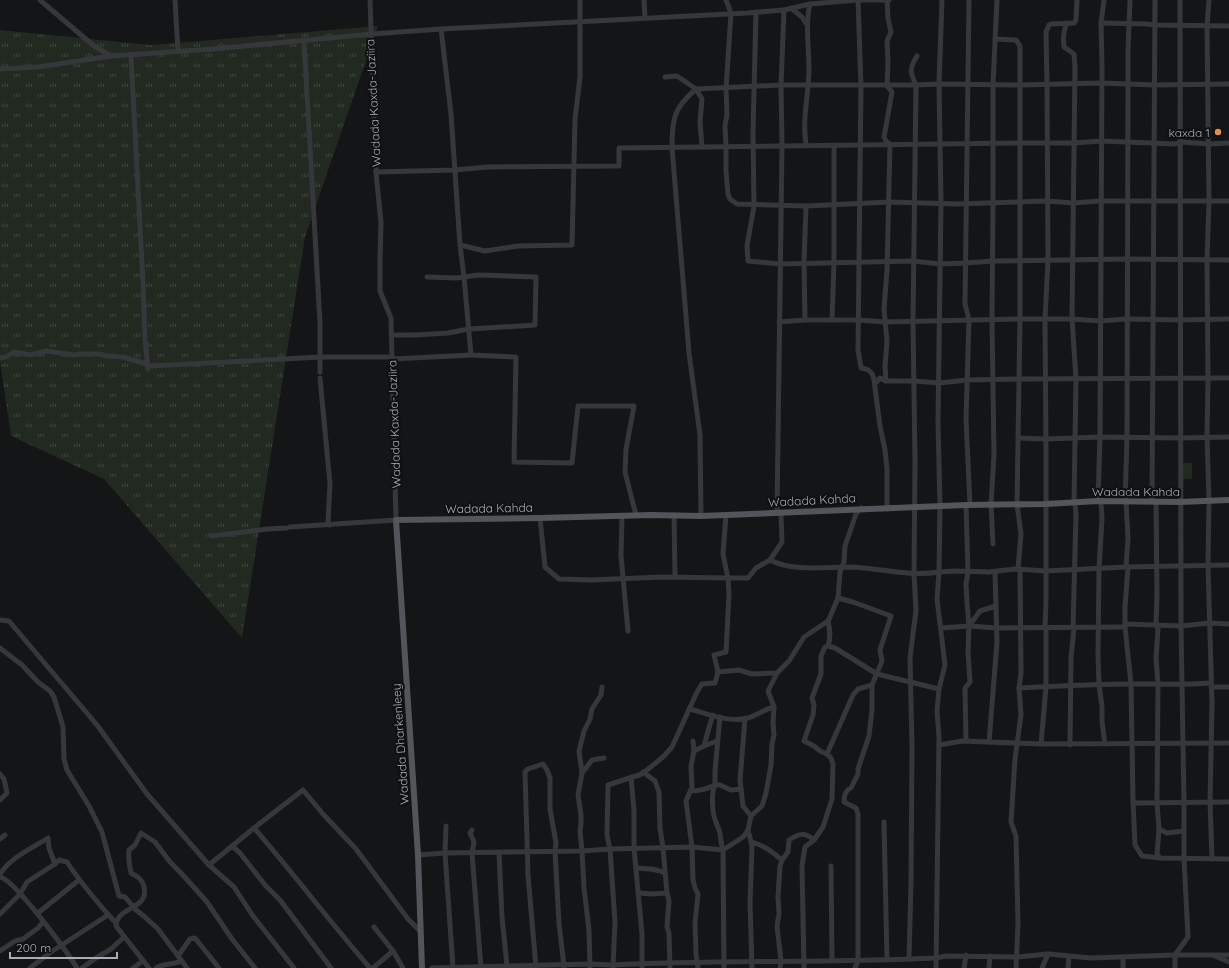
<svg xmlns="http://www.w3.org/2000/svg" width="1229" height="968" font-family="Quicksand,sans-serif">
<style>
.grass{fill:url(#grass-tufts)}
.green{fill:#212921}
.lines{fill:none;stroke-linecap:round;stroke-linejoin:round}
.minor{stroke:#35373b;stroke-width:5}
.major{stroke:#52555a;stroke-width:6}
.poi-dot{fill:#ea8d38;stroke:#0f1011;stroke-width:1.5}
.labels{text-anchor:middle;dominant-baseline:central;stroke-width:4;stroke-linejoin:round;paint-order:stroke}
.street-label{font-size:12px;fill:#a7aeb6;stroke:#0f1011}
.poi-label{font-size:12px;fill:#a7aeb6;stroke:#0f1011;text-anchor:end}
</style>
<defs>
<pattern id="grass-tufts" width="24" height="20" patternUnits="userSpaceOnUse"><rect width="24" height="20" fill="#212921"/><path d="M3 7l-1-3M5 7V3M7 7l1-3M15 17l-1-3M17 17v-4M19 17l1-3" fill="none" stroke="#3e463f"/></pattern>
</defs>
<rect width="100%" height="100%" fill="#141516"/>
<polygon class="grass" points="378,26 305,237 242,638 104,479 11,436 0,362 0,30 151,45"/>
<rect class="green" x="1183" y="463" width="9" height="16"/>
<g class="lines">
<g class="minor">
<polyline points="40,0 94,46 111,56"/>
<polyline points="175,0 178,51"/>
<polyline points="644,0 645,18"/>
<polyline points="726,0 731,13 726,89 727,115 725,125 726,146 726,171 728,194 730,199 737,204 806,206 890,202 957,204 1047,201 1073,203 1100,201 1229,201"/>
<path d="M858,0L861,86L858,350L861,368C869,369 873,372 874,380L880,426L885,450L887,469V509"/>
<polyline points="942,0 939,84 941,203 938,422 940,506 939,572 956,571 989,572 1015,569 1046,571 1126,567 1229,565"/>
<polyline points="969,0 965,304 969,320 966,419 970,505"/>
<polyline points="1209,0 1207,26 1209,202 1207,260 1208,379 1207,437 1209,500 1208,565 1212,703 1210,802 1212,859"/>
<polyline points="791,8 802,17 807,25"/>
<polyline points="756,12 753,132 754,206 747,246 748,261 780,264 913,261 940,264 966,263 993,261 1127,259 1229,260"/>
<path d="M1067,23C1063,31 1063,39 1064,47L1074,54L1075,67L1072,319L1076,379L1074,503"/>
<polyline points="1101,23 1147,24 1155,25 1229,26"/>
<polyline points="995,39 1016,40 1020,46 1020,319 1017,504 1021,534 1018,569"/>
<polyline points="304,41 320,323 320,372"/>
<polyline points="131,56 143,283 145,339 148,369"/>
<polyline points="0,69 38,67 111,56 213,49 372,34 441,29 747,13 784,10 810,4 858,0 889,0"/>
<polyline points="665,77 677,76 696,89 781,85 916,85 939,84 1020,85 1101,83 1155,85 1229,84"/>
<path d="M806,145C805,136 804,127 805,117C806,101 809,85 809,68C809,47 805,25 810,4"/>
<polyline points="376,172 455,170 487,167 619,166 619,148 1020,143 1074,143 1101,141 1175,144 1181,142 1209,144 1229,143"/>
<polyline points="460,245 485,251 518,246 572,245 575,119 580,77 580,0"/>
<polyline points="427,277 456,278 464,277 460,245 451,114 441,29"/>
<polyline points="805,320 804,263 806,206"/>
<polyline points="832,320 834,263 834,145"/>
<polyline points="779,322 805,320 858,320 885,322 1020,319 1072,319 1100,321 1127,319 1181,320 1229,319"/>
<polyline points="391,335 415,335 448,333 469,329 535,325 536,277 478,275 464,277 471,355 516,357 514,462 572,463 578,406 634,406 626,449 625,472 636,515"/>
<polyline points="0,358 6,357 14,352 30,355 46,351 74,355 81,354 99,354 106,356 123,357 147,364 150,366 321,357 392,357"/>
<polyline points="392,359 471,355"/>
<polyline points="320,378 330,484 328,522 330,525"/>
<polyline points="886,381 914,381 939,383 967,380 1018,379 1229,378"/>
<polyline points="875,384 880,378 886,381 885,366 887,341 884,309 887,270 890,144 886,141 884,137 892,92 887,86 888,63 887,41 891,32 888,18 887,0"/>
<polyline points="1018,438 1046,439 1100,437 1181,438 1229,437"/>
<polyline points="1098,501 1100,437 1102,66 1101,23 1104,0"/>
<polyline points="1125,501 1127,438 1128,85 1128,51 1130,0"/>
<polyline points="1101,502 1102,518 1099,568 1098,656 1099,684 1102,707 1102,722 1105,744"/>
<polyline points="1152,502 1155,0"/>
<polyline points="1156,502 1157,595 1156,625 1158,629 1156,658 1158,684 1157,803 1159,829 1157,854 1160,858"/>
<polyline points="777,513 782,146 781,85 784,10"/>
<polyline points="674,515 675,577"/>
<polyline points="622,516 621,556 628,631"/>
<path d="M701,516L700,435L689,353L672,147C672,118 674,108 696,89L702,99L700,122L702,147"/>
<polyline points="540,518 545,567 559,579 591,580 662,577 728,578 723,554 726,515"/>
<polyline points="290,527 396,520 391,318 380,291 380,259 381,223 376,172 370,0"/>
<polyline points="212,536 267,529 287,528"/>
<polyline points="993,544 991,504 994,455 992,320 993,203 993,84 997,0"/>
<path d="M770,560C792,572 826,567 850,567C881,568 907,577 939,572L937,599L945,665L939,689L937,711L939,737L936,968"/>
<polyline points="1126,567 1128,538 1126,501"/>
<polyline points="1128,567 1125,607 1125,627 1131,684 1133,801 1137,803 1229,802"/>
<path d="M838,598L853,602L891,616L880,650L882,661L872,685V709L869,736L858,769V774L851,788C845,790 844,796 844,802L856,808L858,814V961L855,968"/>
<polyline points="0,620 9,621 97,725 147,794 209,865 234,887 253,916 294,968"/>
<polyline points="1126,624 1181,626 1210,623 1229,624"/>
<polyline points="969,626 997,628 1125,627"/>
<polyline points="941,628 969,626 980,611 996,606"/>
<polyline points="1045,628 1046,601 1046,450 1045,319 1048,260 1047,84 1046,32 1049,25 1051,24 1074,23 1076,20 1077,0"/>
<polyline points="1073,628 1076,514 1075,503"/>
<polyline points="828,646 835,648 877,674 939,689"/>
<polyline points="0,648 22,665 38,682 50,691 54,697 63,727 64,759 67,770 89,806 102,832 119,896 125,897 135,909 146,918 158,929 187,968"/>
<polyline points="718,672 739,670 752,674 777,673"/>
<polyline points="1211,687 1229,687"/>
<path d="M1019,688C1058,686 1097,684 1137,684C1161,684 1186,685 1210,683"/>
<path d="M690,709C708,714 729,723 748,718C757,715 765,709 774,707"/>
<polyline points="745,718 740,780 743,806 751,816"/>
<polyline points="693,741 694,751 704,746 710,724 713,715"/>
<polyline points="966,741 965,688 970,682 968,652 969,626 967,602 966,584 968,572 966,505"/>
<polyline points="989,742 997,642 995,572"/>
<polyline points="1041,744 1046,687 1046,628"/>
<polyline points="939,745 962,741 1041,744 1229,743"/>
<polyline points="1070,745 1071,657 1074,628"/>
<polyline points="704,746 717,741"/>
<polyline points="694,751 691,766 692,787 686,801 692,847 693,880 695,888 698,894 695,923 696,954 698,968"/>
<polyline points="827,754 853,695 858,689 872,685"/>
<polyline points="643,772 655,781 659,792 660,828 663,848 667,893"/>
<polyline points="582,773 579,751 584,731 590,719 592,709 601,695 602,687"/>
<polyline points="0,774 4,779 7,793 0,800"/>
<polyline points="631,777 634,811 634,848 642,934 642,968"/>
<path d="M691,791C701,791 707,789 715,785V771L720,717"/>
<polyline points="1133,801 1135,845 1142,856 1160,858 1229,859"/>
<polyline points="884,822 887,960"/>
<polyline points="446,826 445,853 453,968"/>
<polyline points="1159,829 1167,833 1184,831"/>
<polyline points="472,830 470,833 474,842 472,853 481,968"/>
<path d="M748,830L751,842C764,845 772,852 782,860"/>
<polyline points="0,839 5,835"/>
<polyline points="751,842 752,847 750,903 752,968"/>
<polyline points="232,846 240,853 265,885 280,900 331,968"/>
<polyline points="499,853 502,917 507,966"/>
<polyline points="418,855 445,853 582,851 580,831 581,824 581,815 578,795 582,773 592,760 604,758"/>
<path d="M55,864L59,860L67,862C82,885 97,902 114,921H116"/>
<polyline points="209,865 254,828"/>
<polyline points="831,866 832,961"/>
<path d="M636,868C646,869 656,868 664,873"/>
<path d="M0,874C11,857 31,849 48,838L49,848L55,864L27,882L20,894L0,914"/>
<path d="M0,877C15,880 67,952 77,968"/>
<polyline points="638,893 653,894 667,893 669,901 667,927 669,933 670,968"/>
<polyline points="38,913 79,880"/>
<polyline points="374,927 393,951 403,968"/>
<polyline points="0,951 15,941 23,939 38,928 43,922"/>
<polyline points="178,956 190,939 195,938 219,968"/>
<polyline points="1215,956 1229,962"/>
<path d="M909,959L911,883L912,746L910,658L916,610L914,574L915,462L913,321L916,85C910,72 909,69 917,56"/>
<polyline points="613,967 615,922 610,849 607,835 608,785 642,774 663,757 672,747 697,692 702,684 715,683 718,672 714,655 726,652 729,594 728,578 748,578 756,568 770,560 782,542 781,513"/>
<polyline points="30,968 51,952 108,915"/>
<polyline points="82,968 96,958 111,949 124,937"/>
<polyline points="133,968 143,961"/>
<path d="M149,968L116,926C116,913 131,910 139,903C147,897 146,885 139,878C137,876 134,875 131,873C130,868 128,856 129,850L135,845L141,833L155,842L170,862L181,873L207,902L232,939L255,968"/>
<path d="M156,968C164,963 173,965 181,961"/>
<path d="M370,968C330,922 294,874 254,828L303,790L323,814L356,849L408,919L420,931"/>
<polyline points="373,968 393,951"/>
<path d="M432,968L590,964L613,965C720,960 828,963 936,958L946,956L1017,957L1048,954L1091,958L1175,955H1229"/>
<polyline points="536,968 528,875 525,772 528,769 543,764 547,770 550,778 550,809 556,843 555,851 559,923 564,967"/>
<polyline points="590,968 589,930 584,888 582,851 610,849 692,847 723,850 743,837 748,830 751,816 762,806 766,793 771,765 772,744 774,735 773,723 774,707 768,691 777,673 789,661 804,637 828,621"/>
<path d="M724,968L723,850C721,844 721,840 720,834C720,830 717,827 716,822C712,814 711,793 715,785H720L731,790L741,789"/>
<path d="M780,968L781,961L777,926L779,914L778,897L780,866L782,860L788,852L789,840C800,833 804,832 814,840L823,827L832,799L833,764L831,758L827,754L820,751L814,746L804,741L813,715L814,705L812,698L821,674V656L825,647L828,646C831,637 830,630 828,621L830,617L838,598L840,572L844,562L845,546L856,514L861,508"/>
<polyline points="804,968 802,866 805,847 814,840"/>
<polyline points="964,968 966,955"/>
<polyline points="989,968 990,956"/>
<polyline points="1016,968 1018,924 1016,836 1011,822 1015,759 1021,715 1019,688 1021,673 1020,569"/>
<polyline points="1042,968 1048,954"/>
<polyline points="1068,968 1069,957"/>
<polyline points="1123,968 1123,957"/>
<polyline points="1175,968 1175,955 1188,937 1184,859 1184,803 1181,626 1180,0"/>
</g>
<polyline class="major" points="422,968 418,855 396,520 540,518 651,515 701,516 966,505 1046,504 1098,501 1180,502 1229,500"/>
</g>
<circle class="poi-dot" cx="1218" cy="132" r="4"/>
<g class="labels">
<g class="street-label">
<text transform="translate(373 103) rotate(-93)">Wadada Kaxda-Jaziira</text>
<text transform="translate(394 424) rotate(-92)">Wadada Kaxda-Jaziira</text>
<text x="1136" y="491">Wadada Kahda</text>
<text transform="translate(812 500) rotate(-3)">Wadada Kahda</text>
<text transform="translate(489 508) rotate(-1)">Wadada Kahda</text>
<text transform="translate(400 744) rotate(-94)">Wadada Dharkenleey</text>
</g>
<g class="poi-label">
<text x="1210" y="132">kaxda 1</text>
</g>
</g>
<path d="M10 952v6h107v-6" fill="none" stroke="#a7aeb6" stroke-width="2"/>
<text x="16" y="952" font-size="12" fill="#a7aeb6" stroke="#0f1011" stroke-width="3" paint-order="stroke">200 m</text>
</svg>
